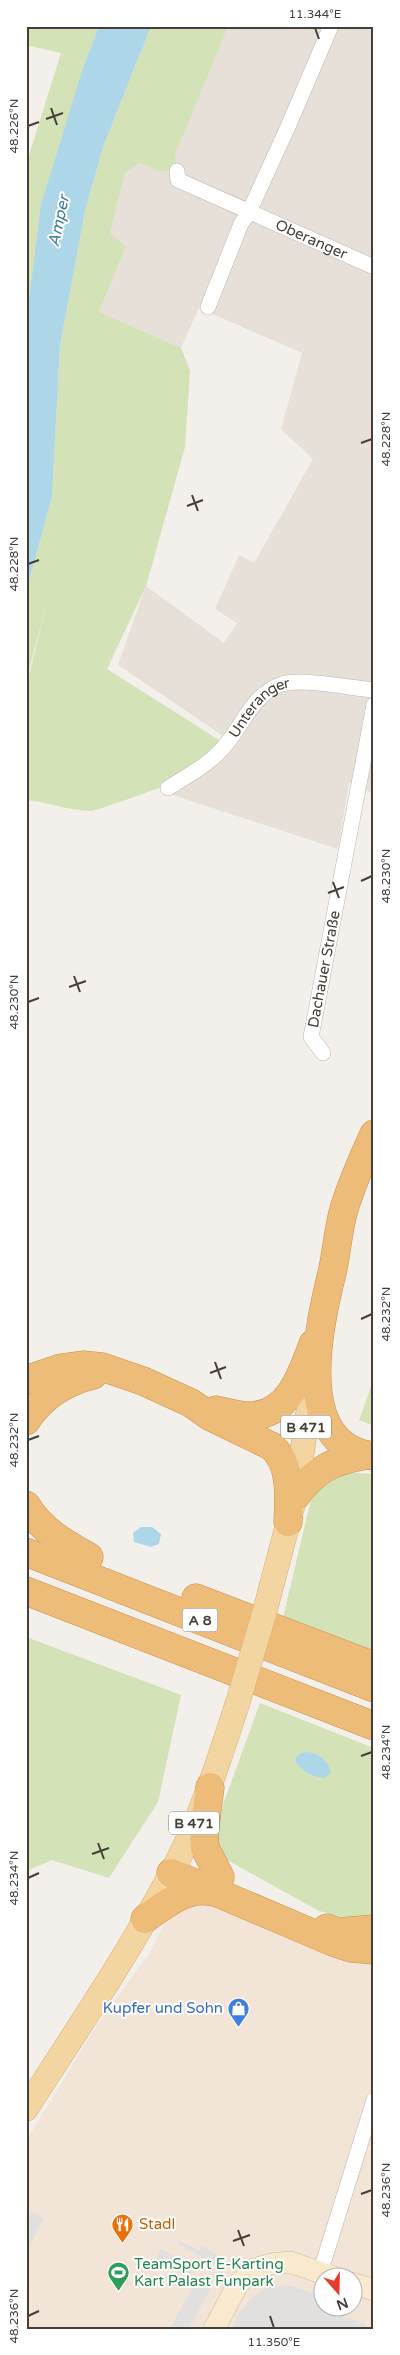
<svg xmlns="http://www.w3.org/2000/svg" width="400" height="2355" font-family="'Varela Round',sans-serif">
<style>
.residential{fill:#e6e0d8}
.commercial{fill:#f2e4d7;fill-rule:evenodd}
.green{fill:#d3e2b7}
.parking{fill:#e2e0de}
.water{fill:#add6e9}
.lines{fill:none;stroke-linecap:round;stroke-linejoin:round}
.street-casing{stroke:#bdb6ad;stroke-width:16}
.secondary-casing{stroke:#cdbd9e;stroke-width:22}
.primary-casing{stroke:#d7b074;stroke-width:25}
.highway-casing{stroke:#cc904a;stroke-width:29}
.street{stroke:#fff;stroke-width:15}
.secondary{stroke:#f9eace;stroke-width:21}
.primary{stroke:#f3d5a2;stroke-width:24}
.highway{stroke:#eebc79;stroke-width:28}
.primary-bridge-casing{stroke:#d7b074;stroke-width:25;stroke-linecap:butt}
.primary-bridge{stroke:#f3d5a2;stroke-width:24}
.ticks{fill:none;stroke:#463f39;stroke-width:2}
.labels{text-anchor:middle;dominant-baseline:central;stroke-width:4;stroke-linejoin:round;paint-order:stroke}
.shield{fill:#fff;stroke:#7e7974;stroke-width:1}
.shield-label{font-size:14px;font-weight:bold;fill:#463f39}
.street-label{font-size:15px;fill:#463f39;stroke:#fff}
.shop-label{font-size:15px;fill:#366cbe;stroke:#fff;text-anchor:end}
.food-label{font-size:15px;fill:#c56008;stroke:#fff;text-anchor:start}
.leisure-label{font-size:15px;fill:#27864d;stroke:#fff;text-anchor:start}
.water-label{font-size:16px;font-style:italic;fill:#3b7d9f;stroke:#fff}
.neatline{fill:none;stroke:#463f39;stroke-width:2}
.ticks-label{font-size:12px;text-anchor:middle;fill:#463f39}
</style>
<rect width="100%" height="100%" fill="#f3efea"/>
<polygon class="residential" points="227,26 374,26 374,794 349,783 338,849 170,794 226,738 118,665 146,586 224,643 237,623 215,609 239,555 254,563 313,459 281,429 302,353 199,308 181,348 99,312 126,248 110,233 125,173 139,163 158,171 175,155"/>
<path class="commercial" d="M192,1897L374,1954V2329H26V2141L98,2023L149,1954L174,1905ZM322,2278H352V2308H322Z"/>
<g class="green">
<polygon points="26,26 99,26 83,68 33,277 26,326 26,165 61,53 26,45"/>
<path d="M151,26H228L175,155L177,171H158L139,163L125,173L110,233L126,247L99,312L181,348L190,371L185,447L146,586L107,669L219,740C207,754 194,770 178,780C172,784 96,811 91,811C69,811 48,802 26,800V687L48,599L26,681V592L52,497L60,346L67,308L85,211L103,147Z"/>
<polygon points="374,1379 374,1426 359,1420"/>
<polygon points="342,1472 374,1474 374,1654 282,1622 311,1499 314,1492"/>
<polygon points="26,1637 181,1695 158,1802 109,1878 52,1860 26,1871"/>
<polygon points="260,1703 374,1748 374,1916 347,1918 319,1911 218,1855 215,1836 224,1802"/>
</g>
<g class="parking">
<polygon points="26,2210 44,2218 26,2253"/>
<polygon points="179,2241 199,2250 202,2246 224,2259 220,2267 178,2244"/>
<polygon points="161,2249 195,2267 190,2275 156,2258"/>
<polygon points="199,2275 213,2283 189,2329 170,2329"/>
<polygon points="287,2285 320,2295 322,2293 322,2308 332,2308 331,2312 367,2324 365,2329 232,2329 239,2313 252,2298 267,2287"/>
</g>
<g class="water">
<polygon points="99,26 151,26 103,147 85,211 60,346 52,497 26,592 26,326 41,205 83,68"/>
<polygon points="141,1527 152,1527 161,1534 159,1544 151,1547 134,1542 133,1533"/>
<path d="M304,1752C318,1752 327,1759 331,1772L324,1778C313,1777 300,1771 295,1760L298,1755Z"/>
</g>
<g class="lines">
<defs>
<g id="street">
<path id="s1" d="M177,171L178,180L374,267"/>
<polyline points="208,307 241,224 249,212 287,129 331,26"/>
<path id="s2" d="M168,788C187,776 208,765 223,748C243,726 252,694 282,684C303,678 350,688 374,690"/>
<path id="s3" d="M323,1053L311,1037L374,705"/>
<polyline points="320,2273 374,2100"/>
</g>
<g id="secondary">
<polyline points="352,2283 374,2290"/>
<polyline points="214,2329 238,2284 254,2269 271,2264 290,2262 336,2278"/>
</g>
<g id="primary">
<polyline points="264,1614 295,1497 313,1381"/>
<path d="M26,2109C78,2028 134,1946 178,1860C203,1811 220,1757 237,1705"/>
</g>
<g id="highway">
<path d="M374,1134C363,1158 352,1183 344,1209C338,1229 337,1252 332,1273C319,1326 291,1446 374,1456"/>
<path d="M26,1380L61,1368L83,1365L102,1367L143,1381L191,1403L211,1417L271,1446C292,1463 289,1497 288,1522"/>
<path d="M216,1410C227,1412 239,1416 250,1416C289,1415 302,1374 313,1344"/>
<path d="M26,1421C42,1396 65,1382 93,1375"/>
<path d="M295,1497C316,1468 333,1461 367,1455"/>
<path d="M26,1505C41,1530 64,1543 89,1557"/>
<polyline points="26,1552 374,1688"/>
<polyline points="26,1591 374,1726"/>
<polyline points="196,1598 374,1666"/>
<polyline points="210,1787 204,1833 205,1848 220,1877"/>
<polyline points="171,1873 333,1942 351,1948 374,1950"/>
<path d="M145,1919C165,1904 188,1886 213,1892"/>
<polyline points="327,1928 339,1932 374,1929"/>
</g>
</defs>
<use href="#street" class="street-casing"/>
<use href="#secondary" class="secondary-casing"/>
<use href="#primary" class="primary-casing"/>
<use href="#highway" class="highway-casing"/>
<use href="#street" class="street"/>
<use href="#secondary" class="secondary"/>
<use href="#primary" class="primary"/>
<use href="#highway" class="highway"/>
<defs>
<polyline id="primary-bridge" points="237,1705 264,1614"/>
</defs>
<use href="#primary-bridge" class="primary-bridge-casing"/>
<use href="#primary-bridge" class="primary-bridge"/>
</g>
<path class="ticks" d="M315,28L319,39M51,108L57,125M46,119L63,113M28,126L39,122M361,443L372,439M192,495L198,511M187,506L203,500M28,564L39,560M361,881L372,876M333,882L339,898M328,893L344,887M74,976L80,992M69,987L86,981M28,1002L39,998M361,1319L372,1314M215,1362L221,1379M210,1373L226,1367M28,1440L39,1436M361,1756L372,1752M98,1843L104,1859M92,1854L109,1848M28,1878L39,1873M361,2194L372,2190M238,2230L244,2246M233,2241L250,2235M28,2316L39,2311M270,2316L274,2328"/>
<defs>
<symbol id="shop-pin" viewBox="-11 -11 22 30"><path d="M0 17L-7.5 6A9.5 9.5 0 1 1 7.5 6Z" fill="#3f7fe0" stroke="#fff"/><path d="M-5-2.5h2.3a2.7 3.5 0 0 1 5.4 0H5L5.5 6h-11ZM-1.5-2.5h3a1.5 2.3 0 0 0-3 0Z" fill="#fff"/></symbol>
<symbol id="restaurant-pin" viewBox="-11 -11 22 30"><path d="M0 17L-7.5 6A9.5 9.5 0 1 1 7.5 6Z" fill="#e8710a" stroke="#fff"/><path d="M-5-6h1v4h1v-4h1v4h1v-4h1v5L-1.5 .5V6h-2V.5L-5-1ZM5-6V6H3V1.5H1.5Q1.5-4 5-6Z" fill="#fff"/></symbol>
<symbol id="stadium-pin" viewBox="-11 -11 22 30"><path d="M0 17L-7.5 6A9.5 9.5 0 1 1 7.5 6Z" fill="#2e9e5b" stroke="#fff"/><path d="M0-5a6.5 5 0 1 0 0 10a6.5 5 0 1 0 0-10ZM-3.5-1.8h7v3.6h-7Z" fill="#fff"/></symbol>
</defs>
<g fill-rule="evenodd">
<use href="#shop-pin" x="226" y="1996" width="25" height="34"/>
<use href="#restaurant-pin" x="110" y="2212" width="25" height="34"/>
<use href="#stadium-pin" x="106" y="2260" width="25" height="34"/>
</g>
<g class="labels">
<g class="shield">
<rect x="281" y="1415.5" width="50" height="23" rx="4"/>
<rect x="182.5" y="1608.5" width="35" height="23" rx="4"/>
<rect x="169" y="1811.5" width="50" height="23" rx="4"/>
</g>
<g class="shield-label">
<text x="306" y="1427">B 471</text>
<text x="200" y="1620">A 8</text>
<text x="194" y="1823">B 471</text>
</g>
<g class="street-label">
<text stroke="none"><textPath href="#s1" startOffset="155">Oberanger</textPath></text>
<text stroke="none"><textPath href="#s2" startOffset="124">Unteranger</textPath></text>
<text stroke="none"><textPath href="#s3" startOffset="89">Dachauer Straße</textPath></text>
</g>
<g class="shop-label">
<text x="223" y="2008">Kupfer und Sohn</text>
</g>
<g class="food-label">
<text x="139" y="2224">Stadl</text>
</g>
<g class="leisure-label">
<text x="134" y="2264">TeamSport E-Karting<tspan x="134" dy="17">Kart Palast Funpark</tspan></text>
</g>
<g class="water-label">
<text transform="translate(59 221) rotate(-78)">Amper</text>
</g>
</g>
<rect width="400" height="2355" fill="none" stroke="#ffffff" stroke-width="55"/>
<g transform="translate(338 2292) rotate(160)"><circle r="24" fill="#ffffff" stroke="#b5b2b0"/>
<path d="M0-4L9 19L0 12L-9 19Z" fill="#e23c31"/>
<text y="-8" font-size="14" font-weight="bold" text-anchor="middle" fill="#463f39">N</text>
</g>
<rect x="28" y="28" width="344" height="2300" class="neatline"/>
<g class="ticks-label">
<text x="315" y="18">11.344°E</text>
<text transform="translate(14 126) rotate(-90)" y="4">48.226°N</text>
<text transform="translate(386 439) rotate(-90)" y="4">48.228°N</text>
<text transform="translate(14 564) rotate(-90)" y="4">48.228°N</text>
<text transform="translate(386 876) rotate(-90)" y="4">48.230°N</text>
<text transform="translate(14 1002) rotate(-90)" y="4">48.230°N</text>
<text transform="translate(386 1314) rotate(-90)" y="4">48.232°N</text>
<text transform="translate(14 1440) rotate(-90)" y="4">48.232°N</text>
<text transform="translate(386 1752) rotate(-90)" y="4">48.234°N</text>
<text transform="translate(14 1878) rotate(-90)" y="4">48.234°N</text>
<text transform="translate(386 2190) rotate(-90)" y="4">48.236°N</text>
<text transform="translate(14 2316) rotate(-90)" y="4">48.236°N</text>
<text x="274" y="2346">11.350°E</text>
</g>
</svg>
